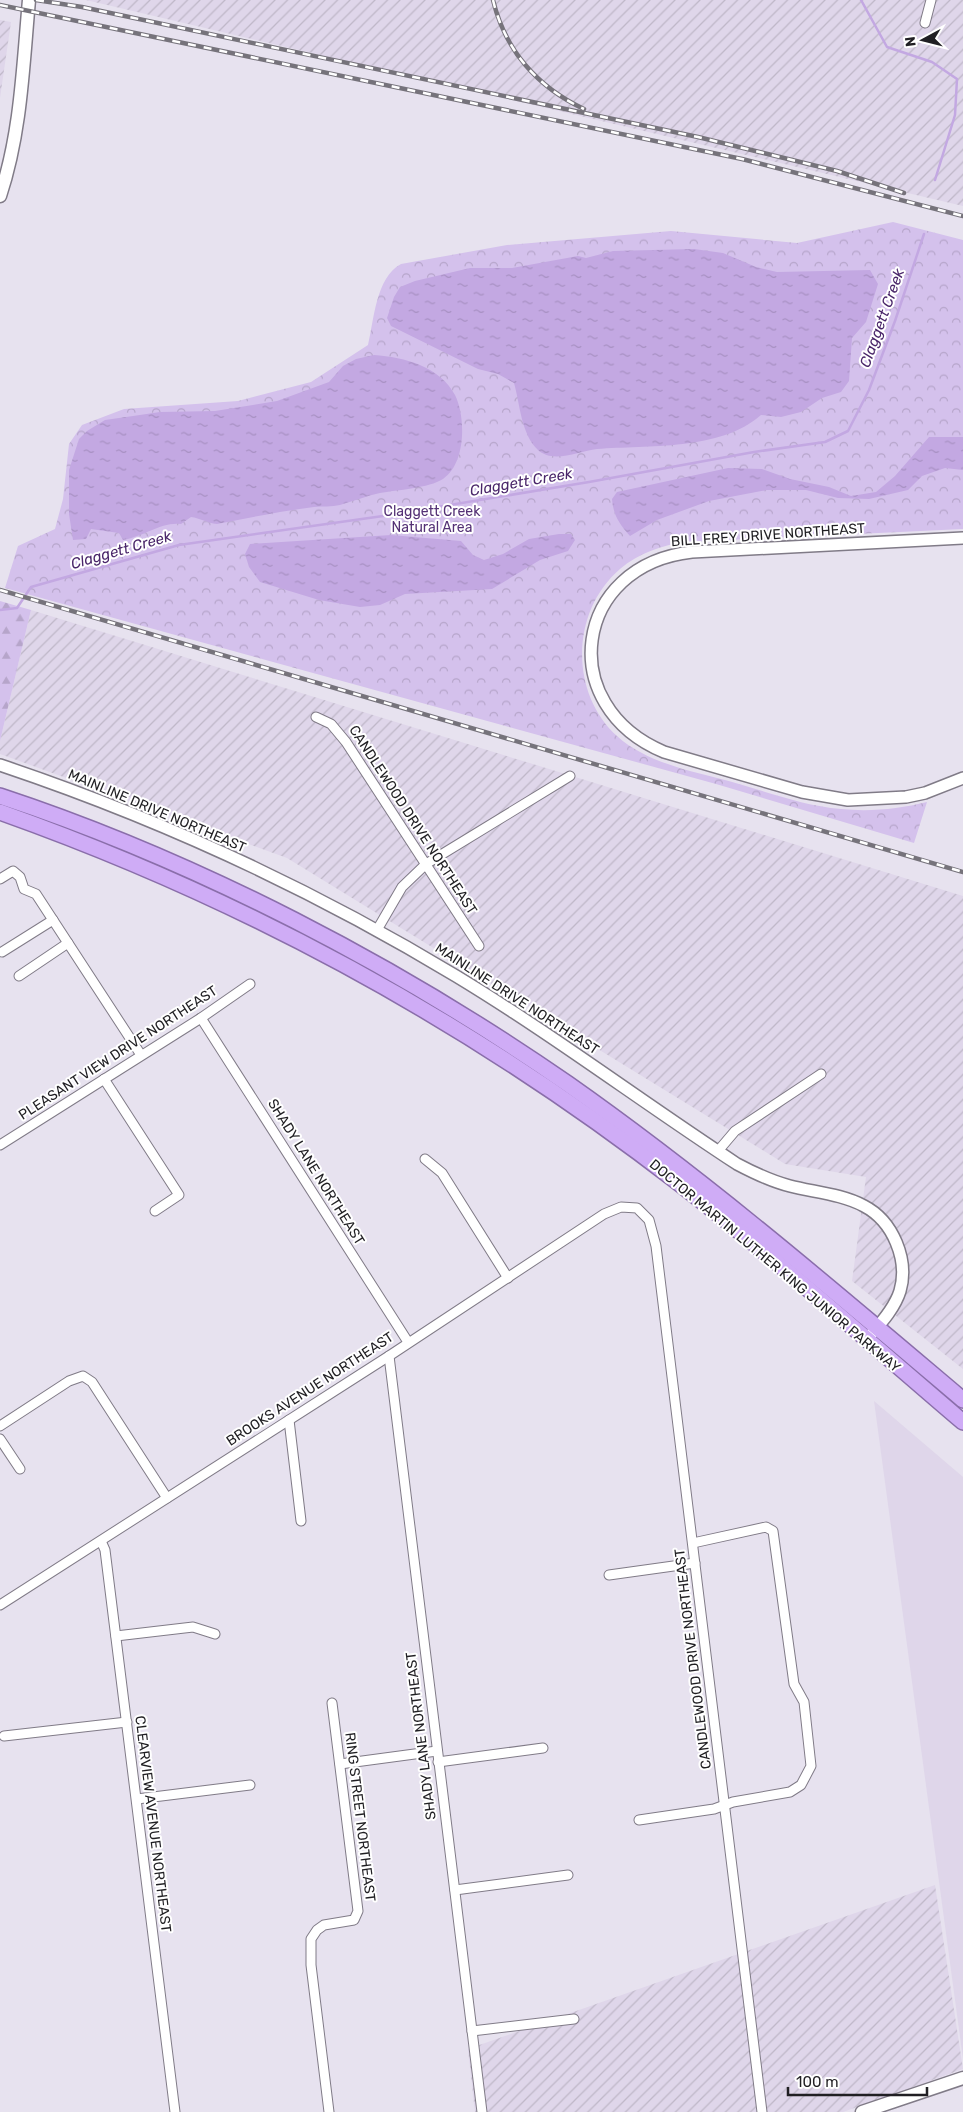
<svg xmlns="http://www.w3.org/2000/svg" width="963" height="2112" font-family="Rubik,sans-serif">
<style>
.built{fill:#dfd6ea}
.industrial{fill:url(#industrial-furrows)}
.forest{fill:url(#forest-firs)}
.park{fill:url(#park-crowns)}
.water{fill:url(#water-ripples)}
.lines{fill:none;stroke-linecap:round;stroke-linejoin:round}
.stream{stroke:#c3a8e2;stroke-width:2.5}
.minor-casing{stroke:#807b87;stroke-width:11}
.tertiary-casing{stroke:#807b87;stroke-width:14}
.secondary-casing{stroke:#807b87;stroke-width:15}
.trunk-casing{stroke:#8a6eaa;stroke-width:18}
.minor{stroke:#fff;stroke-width:9}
.tertiary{stroke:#fff;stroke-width:11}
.secondary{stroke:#fff;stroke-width:12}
.trunk{stroke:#cfacf6;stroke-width:15}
.rail-casing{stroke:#76737b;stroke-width:4.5}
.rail{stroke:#fff;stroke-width:2.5;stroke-dasharray:8;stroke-linecap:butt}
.labels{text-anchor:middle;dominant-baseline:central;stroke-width:4;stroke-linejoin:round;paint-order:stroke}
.park-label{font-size:14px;fill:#543175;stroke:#fff}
.street-label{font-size:14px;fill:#201f23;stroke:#fff}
.water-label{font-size:15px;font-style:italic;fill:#4a266a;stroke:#fff}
</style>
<defs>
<pattern id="industrial-furrows" width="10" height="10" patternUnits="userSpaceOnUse" patternTransform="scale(1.25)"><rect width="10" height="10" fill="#dfd6ea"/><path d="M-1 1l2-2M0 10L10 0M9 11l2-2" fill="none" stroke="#bfb7c8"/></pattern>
<pattern id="forest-firs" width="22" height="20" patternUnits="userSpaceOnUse" patternTransform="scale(1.25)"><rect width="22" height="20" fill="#d4c1ec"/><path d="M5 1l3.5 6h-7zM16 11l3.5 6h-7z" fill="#b6a5ca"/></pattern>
<pattern id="park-crowns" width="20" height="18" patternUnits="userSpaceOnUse" patternTransform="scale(1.25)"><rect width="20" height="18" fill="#d4c1ec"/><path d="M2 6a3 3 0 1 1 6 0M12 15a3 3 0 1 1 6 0" fill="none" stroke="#b6a5ca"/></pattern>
<pattern id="water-ripples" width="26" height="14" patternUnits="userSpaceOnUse" patternTransform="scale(1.25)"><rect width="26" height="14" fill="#c3a8e2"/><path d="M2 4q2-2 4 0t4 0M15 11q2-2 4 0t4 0" fill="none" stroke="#a790c2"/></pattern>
</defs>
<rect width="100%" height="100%" fill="#e7e2ef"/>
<polygon class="built" points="874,1401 963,1477 963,2059"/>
<g class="industrial">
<polygon points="86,0 963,0 963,206"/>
<polygon points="0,20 11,22 0,98"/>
<polygon points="31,610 963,896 963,1369 852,1281 866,1177 785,1164 287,858 0,754 0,741"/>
<polygon points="935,1885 963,2069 843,2112 475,2112 468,2049"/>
</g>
<polygon class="forest" points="0,601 31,610 0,741"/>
<path class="park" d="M893,222L963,240V529L686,542C662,545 639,553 620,569C571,611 569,692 617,736C649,765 698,772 739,784C773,794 806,806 841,809C870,812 899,809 927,802L914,843L716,784L5,588L18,546L55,529L63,499L69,444L82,425L124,409L238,401L311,382L368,345C374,320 376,277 401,264L507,245L671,231L797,243Z"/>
<g class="water">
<path d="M694,249L723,253L756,267L777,272L870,270L878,284L866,322L852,338L849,381L841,392L822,398L801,412L781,417L761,415C720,451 648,445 597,449C579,451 553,464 538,450C521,434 520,404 514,383L498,374L478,369L391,326L387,318L394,297L400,287L415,281L470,268H512L578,256L586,258L613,251Z"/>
<path d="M374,355C405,357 440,367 455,395C466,417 466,464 443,479C429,488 397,490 380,493C366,496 354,501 340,505C332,507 322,506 314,507C281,511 249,518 217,524C207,523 200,518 191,517L181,524C160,522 146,536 123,540L119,533L91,529L86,539L73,540L69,514V470L79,439L87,431L105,420L133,416L160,412L215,411L277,401L329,382L343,366L356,359Z"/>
<path d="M929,437H963V470L945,468L922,476L908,490L869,499L838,498L806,490H767L709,501L657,520L630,536C619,524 613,514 612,499L617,492L728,468L762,469L790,479L829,487L851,496L876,492L895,476Z"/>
<polygon points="559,534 571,534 575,540 568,551 540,560 492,589 405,594 380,605 360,607 319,600 260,582 249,567 245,554 250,544 391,535 461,541 473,555 484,560 503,554 529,539"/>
</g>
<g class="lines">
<g class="stream">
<polyline points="861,0 887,47 932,62 957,79 955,115 935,180"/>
<polyline points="0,610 17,608 31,587 179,545 383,516 589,482 754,452 825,442 848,431 869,390 895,321 924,234"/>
</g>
<defs>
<g id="minor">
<polyline points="925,23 931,0"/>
<polyline points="316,717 331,724 346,742 479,946"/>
<polyline points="0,879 13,871 20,877 24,889 36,894 141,1055"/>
<polyline points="377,930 402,887 426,864 570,776"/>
<polyline points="2,952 53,920"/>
<polyline points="19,976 68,943"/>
<polyline points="201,1018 408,1342"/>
<polyline points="104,1079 179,1195 155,1211"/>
<polyline points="0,1145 201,1018 250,984"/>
<polyline points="718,1151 735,1131 821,1074"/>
<polyline points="425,1159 442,1173 508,1278"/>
<polyline points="389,1356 482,2112"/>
<polyline points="289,1420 301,1521"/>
<polyline points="0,1426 69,1381 83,1376 92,1382 167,1498"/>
<polyline points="0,1439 20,1469"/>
<polyline points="101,1541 105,1550 175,2112"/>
<polyline points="609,1575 695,1563"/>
<polyline points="0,1605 389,1356 604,1214 621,1207 637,1208 649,1220 656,1246 762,2112"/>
<polyline points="116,1636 193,1627 215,1634"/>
<polyline points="4,1736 127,1722"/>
<polyline points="438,1762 543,1748"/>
<polyline points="340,1764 437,1751"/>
<polyline points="137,1799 250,1785"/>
<polyline points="639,1820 714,1809 733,1802 790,1792 801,1785 811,1766 804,1702 794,1684 773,1531 766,1527 693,1543"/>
<polyline points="455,1890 568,1875"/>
<polyline points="472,2031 574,2019"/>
<polyline points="329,2112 311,1965 311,1939 317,1930 324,1925 354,1920 358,1911 332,1703"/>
</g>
<g id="tertiary">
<path d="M963,538L692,552C573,565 554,706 664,752L802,792L848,800L906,797L925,793L963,778"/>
<path d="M0,765C158,818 312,889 456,976C552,1034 642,1102 737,1164C754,1173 770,1181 790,1186C813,1192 842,1194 864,1206C893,1221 909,1260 900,1291C895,1307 883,1321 872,1333"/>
</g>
<g id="secondary">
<path d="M0,196C21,133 23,66 29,0"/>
<polyline points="862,2112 963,2078"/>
</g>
<g id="trunk">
<path d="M0,796C197,861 398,966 568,1084C706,1181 834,1291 963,1400"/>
<path d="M0,812C245,899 475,1025 680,1184C777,1259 869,1342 963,1422"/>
</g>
</defs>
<use href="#minor" class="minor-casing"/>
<use href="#tertiary" class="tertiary-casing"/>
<use href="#secondary" class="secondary-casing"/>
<use href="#trunk" class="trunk-casing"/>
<use href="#minor" class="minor"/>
<use href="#tertiary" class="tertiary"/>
<use href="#secondary" class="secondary"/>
<use href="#trunk" class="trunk"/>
<defs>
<g id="rail">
<polyline points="36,0 82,7 698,137 837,171 904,193"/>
<path d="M493,0C505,50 537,87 584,109"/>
<polyline points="0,5 742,159 963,216"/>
<polyline points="0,590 963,872"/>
</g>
</defs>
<use href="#rail" class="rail-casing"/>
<use href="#rail" class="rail"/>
</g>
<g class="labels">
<g class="park-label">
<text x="432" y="511">Claggett Creek<tspan x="432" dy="16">Natural Area</tspan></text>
</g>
<g class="street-label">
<text transform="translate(768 535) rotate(-4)">BILL FREY DRIVE NORTHEAST</text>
<text transform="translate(157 811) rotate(23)">MAINLINE DRIVE NORTHEAST</text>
<text transform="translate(413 820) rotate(57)">CANDLEWOOD DRIVE NORTHEAST</text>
<text transform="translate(517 999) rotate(33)">MAINLINE DRIVE NORTHEAST</text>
<text transform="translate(118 1053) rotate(-33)">PLEASANT VIEW DRIVE NORTHEAST</text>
<text transform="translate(316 1172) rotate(58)">SHADY LANE NORTHEAST</text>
<text transform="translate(775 1266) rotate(40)">DOCTOR MARTIN LUTHER KING JUNIOR PARKWAY</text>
<text transform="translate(310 1389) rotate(-33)">BROOKS AVENUE NORTHEAST</text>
<text transform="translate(693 1659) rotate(-97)">CANDLEWOOD DRIVE NORTHEAST</text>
<text transform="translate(421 1736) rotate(-97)">SHADY LANE NORTHEAST</text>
<text transform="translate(360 1817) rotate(83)">RING STREET NORTHEAST</text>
<text transform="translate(153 1824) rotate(83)">CLEARVIEW AVENUE NORTHEAST</text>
</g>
<g class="water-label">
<text transform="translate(882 318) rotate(-70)">Claggett Creek</text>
<text transform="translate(521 482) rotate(-10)">Claggett Creek</text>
<text transform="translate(121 550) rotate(-16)">Claggett Creek</text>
</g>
</g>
<g transform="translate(923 40) rotate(263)" stroke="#ffffff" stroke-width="4" paint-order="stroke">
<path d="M0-4L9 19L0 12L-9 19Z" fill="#201f23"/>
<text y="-8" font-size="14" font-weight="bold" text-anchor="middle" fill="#201f23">N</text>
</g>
<path d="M788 2087v8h139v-8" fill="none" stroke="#201f23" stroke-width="2.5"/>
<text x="796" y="2087" font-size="15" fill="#201f23" stroke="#ffffff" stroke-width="4" paint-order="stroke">100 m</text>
</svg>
